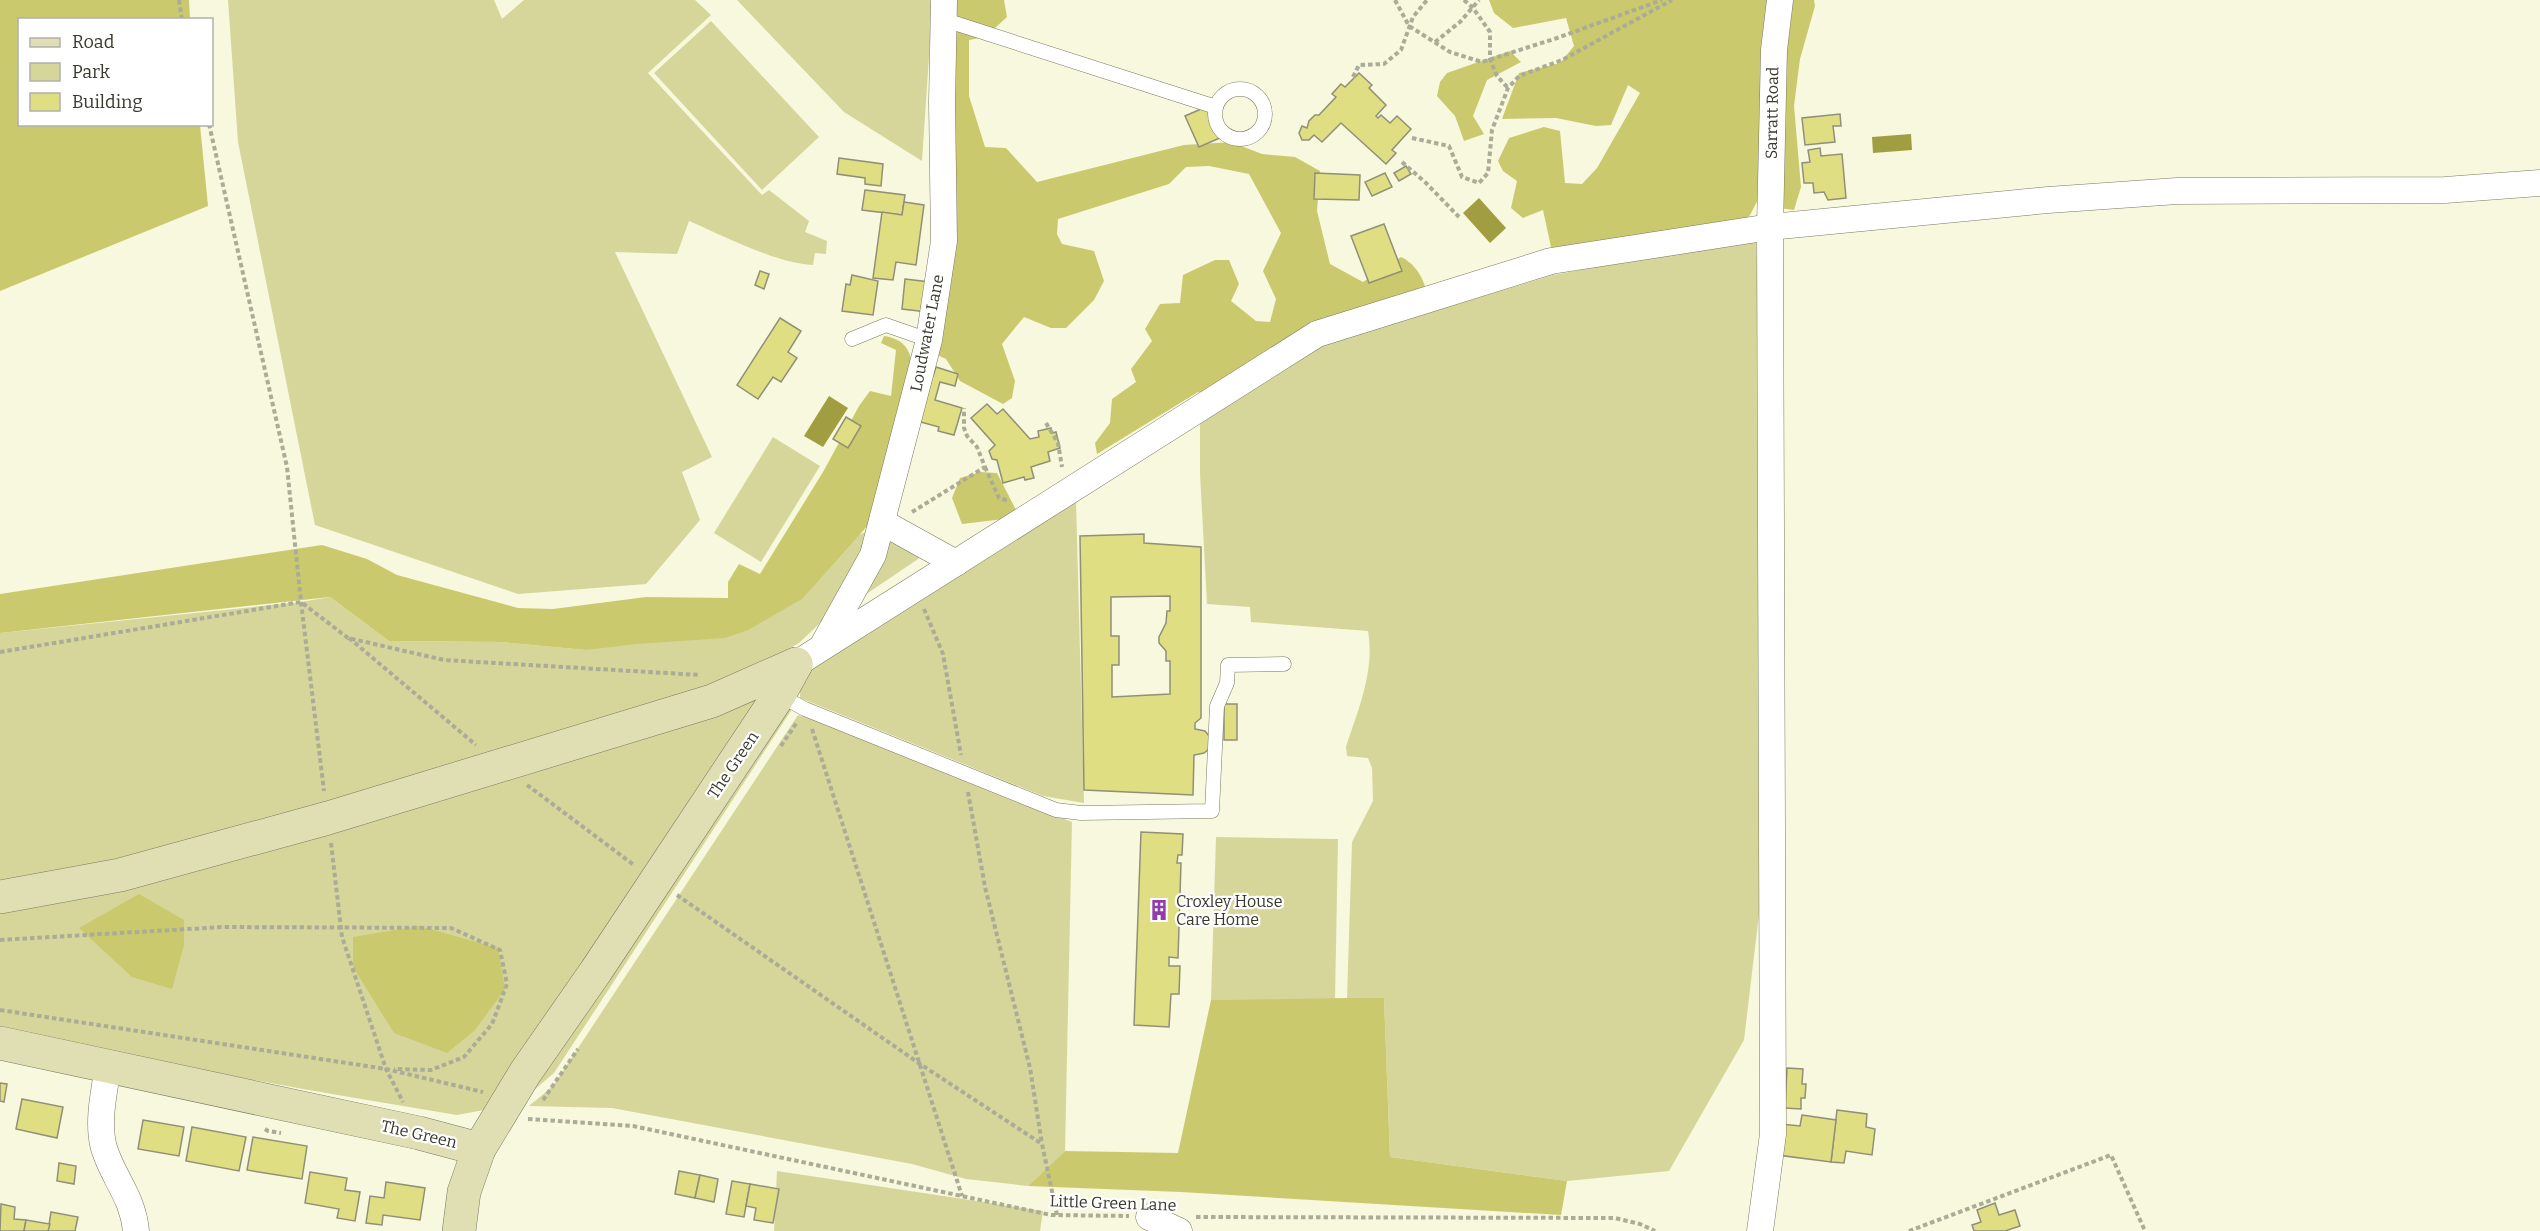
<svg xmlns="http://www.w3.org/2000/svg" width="2540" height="1231" font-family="Bitter,serif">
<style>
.green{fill:#d6d69b}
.forest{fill:#cbc96d}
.water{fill:#a19e42}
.building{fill:#e0de82;stroke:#909078;stroke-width:1.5;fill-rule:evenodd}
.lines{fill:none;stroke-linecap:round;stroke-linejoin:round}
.lane-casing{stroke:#797962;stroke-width:15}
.street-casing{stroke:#797962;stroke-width:27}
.secondary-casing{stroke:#797962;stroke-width:34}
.path{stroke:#abac97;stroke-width:4;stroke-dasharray:4.5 3;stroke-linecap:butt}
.lane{stroke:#fff;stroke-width:14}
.street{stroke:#fff;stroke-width:26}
.secondary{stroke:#e0dfb3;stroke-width:33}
.labels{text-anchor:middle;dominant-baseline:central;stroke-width:4.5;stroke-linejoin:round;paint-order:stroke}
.street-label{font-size:16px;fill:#39392e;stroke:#fff}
.poi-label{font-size:16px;fill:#39392e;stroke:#fff;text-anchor:start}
</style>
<rect width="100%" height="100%" fill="#f7f8dd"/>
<g class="green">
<path d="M228,0H494L502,19L524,0H695L711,15L648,73L762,195L769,190L809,221L805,232L827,241L826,254L815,253L813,265C775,263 724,236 689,221L677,254L615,252L712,457L682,472L700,520L646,584L518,594L315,525L238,142Z"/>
<polygon points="737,0 930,0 932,11 922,161 844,112"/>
<polygon points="711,21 819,137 762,190 654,73"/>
<path d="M1756,238L1763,465L1770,822L1744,1040L1669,1171L1567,1181L1390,1157L1384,998H1347L1352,842L1373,801L1372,768L1368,758L1347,756L1346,747C1358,710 1375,671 1368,631L1251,622L1250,607L1207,604L1200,473V423L1315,347L1553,275Z"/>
<polygon points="773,437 820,466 761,562 714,533"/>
<polygon points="1076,500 1084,803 1043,796 800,698 800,681 805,673"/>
<polygon points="869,530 860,558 841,594 820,623 799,643 771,659 701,690 599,724 115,862 0,886 0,633 301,602 330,597 389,641 501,642 586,650 729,602"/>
<polygon points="890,535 921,557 862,597"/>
<path d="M742,688L761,702L484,1110L457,1115C303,1090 151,1063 0,1026V894Z"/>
<polygon points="796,703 554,1073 527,1096 781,708"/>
<polygon points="798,715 827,723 1072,822 1065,1151 1028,1186 966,1179 912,1164 612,1108 529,1106 553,1086"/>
<polygon points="1216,837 1338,839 1335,999 1211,1000"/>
<polygon points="777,1171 1043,1211 1040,1231 774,1231"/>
</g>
<g class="forest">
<polygon points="0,0 189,0 190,19 20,20 20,124 200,125 208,206 0,291"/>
<path d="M955,0H1004L1007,17L985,37L969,40V96L985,147L1006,148L1037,182L1184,145L1231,142L1262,154L1295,157L1320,171L1317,211L1330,264L1363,282L1401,257C1418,265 1425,282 1429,300L1345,326L1219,398L1198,392L1097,454L1095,443L1110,423L1112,399L1136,382L1131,369L1152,341L1145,329L1160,304L1180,303L1183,275L1215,260H1229L1239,284L1231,301L1256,321L1270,322L1276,299L1263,271L1281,233L1249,174L1209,166L1186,167L1169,184L1058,219L1057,234L1062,244L1094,251L1104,281L1094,300L1066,328H1051L1024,317L1002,344L1015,381L1012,398L1003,404L960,381L946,359L931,352L955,28L959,29Z"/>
<polygon points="1489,0 1814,0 1815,6 1800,59 1794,106 1801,187 1794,210 1779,208 1771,175 1750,215 1739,226 1564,260 1551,247 1543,210 1523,218 1511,208 1517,181 1503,171 1498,161 1509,138 1544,127 1560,131 1565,183 1582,184 1597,168 1640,93 1628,85 1611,125 1596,126 1556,118 1502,119 1519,73 1560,63 1574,46 1566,18 1513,28 1494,13"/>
<polygon points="1510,51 1521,62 1487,80 1473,116 1484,134 1464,141 1455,116 1437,96 1440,82 1447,73"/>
<path d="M884,336C902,339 910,347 912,365L870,523L802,599L748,630L725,638L636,644L586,650L501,642L389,641L330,597L0,633V594L322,545L367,559L397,575L518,608L553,609L646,597L728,598V582L739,564L760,574L823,472L859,406L870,391L891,396L896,350L881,343Z"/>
<polygon points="980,472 997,473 1016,510 1012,518 962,524 952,498 960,478"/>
<polygon points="139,894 184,920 184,945 172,989 132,977 79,928"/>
<polygon points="419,926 498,948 505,989 475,1030 447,1053 394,1033 353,967 353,937"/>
<polygon points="1347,998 1384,998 1390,1157 1567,1181 1561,1215 1181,1192 1028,1186 1065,1151 1178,1153 1211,1000"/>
</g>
<g class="water">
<polygon points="1911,134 1912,150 1873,153 1872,137"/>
<polygon points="1479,198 1506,228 1490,243 1463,213"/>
<polygon points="829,396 848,408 823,447 804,436"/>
</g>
<g class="building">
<polygon points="1359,73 1372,85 1369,88 1386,105 1376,116 1378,118 1381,115 1390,123 1397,116 1411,129 1392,150 1396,153 1386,164 1341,123 1322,142 1314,135 1309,140 1302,140 1299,133 1302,126 1307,128 1309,121 1315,115 1319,115 1336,97 1332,94 1341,84 1345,87"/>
<polygon points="1208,106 1222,137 1199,147 1185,116"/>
<polygon points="1840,114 1841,126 1833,126 1835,142 1805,145 1802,118"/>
<polygon points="1820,148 1821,156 1842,154 1846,198 1828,200 1824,192 1814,193 1813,183 1804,183 1802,163 1810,162 1808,150"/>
<polygon points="839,158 883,164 881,186 865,184 865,178 837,174"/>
<polygon points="1406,166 1411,174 1399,181 1394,173"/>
<polygon points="1315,173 1360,175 1359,200 1314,199"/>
<polygon points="1385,173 1392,187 1372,196 1365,182"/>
<polygon points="865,190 905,195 902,215 862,210"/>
<polygon points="904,202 924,205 916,265 896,262 893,280 873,278 882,212 902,215"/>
<polygon points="1384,224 1402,271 1369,283 1351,236"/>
<polygon points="760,271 769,274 764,289 755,285"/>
<polygon points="852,275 878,281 873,315 842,311 846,284 850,285"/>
<polygon points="905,279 930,282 927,312 902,309"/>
<polygon points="780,318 801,331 788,352 797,358 781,382 773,377 758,399 737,385"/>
<polygon points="936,367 958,374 955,386 940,382 935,400 962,408 954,435 938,431 939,427 917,421 930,375 933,376"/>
<polygon points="987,404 997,414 1003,409 1030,439 1039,437 1038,431 1051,428 1052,433 1056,432 1060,448 1048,452 1050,461 1031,467 1034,478 1025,480 1024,477 1003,483 997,460 992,459 989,451 995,445 971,418"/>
<polygon points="846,417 861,426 848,448 833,439"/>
<path d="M1144,534V543L1201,547V718L1195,723V729L1205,731L1209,736V749L1204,753L1194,755L1193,795L1084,790L1080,536ZM1170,596V611H1167L1166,623L1159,637V643L1166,651V661H1170V694L1112,697V665H1119V636H1111V597Z"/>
<rect x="1224" y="704" width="13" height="36"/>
<polygon points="1141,832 1183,834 1182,855 1178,855 1177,863 1181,863 1178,958 1169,957 1169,966 1180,966 1179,994 1171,994 1169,1027 1134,1025"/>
<polygon points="1787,1068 1803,1069 1802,1084 1806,1084 1805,1098 1801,1098 1801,1109 1785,1108"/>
<polygon points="0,1083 7,1084 4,1102 0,1101"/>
<polygon points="22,1099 63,1107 57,1138 16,1129"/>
<polygon points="1837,1110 1867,1114 1866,1127 1875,1129 1872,1155 1846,1151 1844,1163 1831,1162"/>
<polygon points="1802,1115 1836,1120 1831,1162 1777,1155 1781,1124 1800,1126"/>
<polygon points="143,1120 184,1127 179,1156 138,1149"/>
<polygon points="192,1127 246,1137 239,1171 186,1161"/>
<polygon points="253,1137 307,1146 302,1179 247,1170"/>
<polygon points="59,1163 76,1166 74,1184 57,1181"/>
<polygon points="679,1171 700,1175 695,1198 675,1194"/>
<polygon points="310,1172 347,1178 345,1190 360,1192 355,1221 337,1218 339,1209 305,1203"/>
<polygon points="700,1175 718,1179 714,1202 695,1198"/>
<polygon points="732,1181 750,1184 744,1217 726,1214"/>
<polygon points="386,1182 425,1188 420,1220 383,1215 382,1225 366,1223 370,1196 384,1198"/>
<polygon points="750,1184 779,1189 773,1223 754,1220 756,1208 746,1206"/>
<polygon points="1995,1203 1999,1215 2015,1210 2020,1226 2005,1231 1974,1231 1972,1225 1981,1222 1977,1210"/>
<polygon points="1,1204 15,1207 14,1219 26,1220 24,1231 0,1231"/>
<polygon points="51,1212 78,1217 75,1231 48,1231"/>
<polygon points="26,1220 50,1224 48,1231 24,1231"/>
</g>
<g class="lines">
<defs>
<g id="lane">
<polyline points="945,20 1216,107"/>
<circle cx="1240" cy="114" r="25"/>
<polyline points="852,339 886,325 929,340"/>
<polyline points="779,695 805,709 1056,810 1081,813 1212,811 1217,706 1227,683 1228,665 1284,664"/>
</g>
<g id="street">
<polyline points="882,522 956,563"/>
<polyline points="823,645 873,555 929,340 944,241 942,103 944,0"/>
<polyline points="796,664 1317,334 1551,261 1770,227 2048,200 2177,191 2445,190 2540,183"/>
<path d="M108,1067C104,1092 97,1123 104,1148C113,1178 133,1197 136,1231"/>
<polyline points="1149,1217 1179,1231"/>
<polyline points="1760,1231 1773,1134 1770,227 1774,50 1780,0"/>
</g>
<g id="secondary">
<polyline points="0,897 120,875 328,818 712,701 796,664"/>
<polyline points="0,1043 419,1133 479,1149"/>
<polyline points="459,1231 464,1192 479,1149 525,1073 596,971 779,695 796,664"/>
</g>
</defs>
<use href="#lane" class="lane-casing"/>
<use href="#street" class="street-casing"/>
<use href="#secondary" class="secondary-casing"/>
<g class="path">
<polyline points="179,0 182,20"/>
<polyline points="1395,0 1409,26 1450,52 1482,62 1557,38 1662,0"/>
<polyline points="1464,0 1473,8 1490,32 1490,59 1497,76 1508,88"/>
<polyline points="1435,42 1460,22 1479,0"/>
<polyline points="1353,77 1359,65 1384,64 1401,50 1413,17 1427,0"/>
<polyline points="209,124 287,467 301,602 324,791"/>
<polyline points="1412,138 1449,146 1462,177 1479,183 1488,173 1492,130 1508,88 1519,76 1562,60 1672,0"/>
<polyline points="1402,162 1426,183 1459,217"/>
<polyline points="1046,423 1058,443 1062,467"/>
<polyline points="985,467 999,498 1009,501"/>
<polyline points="912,512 985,467 977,447 967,436 964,428 964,408"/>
<polyline points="924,609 943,654 961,755"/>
<polyline points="349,638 476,745"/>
<polyline points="0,652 301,602 348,638 444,660 700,675"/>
<polyline points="812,729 962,1196"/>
<polyline points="781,746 797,722"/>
<polyline points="527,785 634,865"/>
<polyline points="968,792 985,887 1030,1068 1042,1144"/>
<polyline points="331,843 342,937 386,1069 403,1102"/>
<polyline points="677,895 920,1064 1042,1144 1057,1215"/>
<polyline points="0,940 223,927 451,928 500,950 507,984 492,1024 464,1057 431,1070 394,1069"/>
<polyline points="0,1010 386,1069 483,1092"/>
<polyline points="543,1100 578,1049"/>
<polyline points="528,1119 633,1126 1051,1215 1129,1216"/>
<polyline points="265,1129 268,1131 281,1133"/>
<polyline points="1196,1217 1615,1218 1640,1224 1655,1231"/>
<polyline points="1909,1231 2111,1155 2145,1231"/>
</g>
<use href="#lane" class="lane"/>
<use href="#street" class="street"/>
<use href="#secondary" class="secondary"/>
</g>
<defs>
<symbol id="building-bare" viewBox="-9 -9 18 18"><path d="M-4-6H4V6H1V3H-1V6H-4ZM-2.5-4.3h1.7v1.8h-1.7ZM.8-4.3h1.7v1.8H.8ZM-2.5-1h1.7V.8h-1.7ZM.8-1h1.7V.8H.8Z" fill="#903caa" stroke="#fff" stroke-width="2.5" paint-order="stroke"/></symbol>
</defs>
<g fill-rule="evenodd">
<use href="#building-bare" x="1144" y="895" width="30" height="30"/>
</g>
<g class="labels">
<g class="street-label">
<text transform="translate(1772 113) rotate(-89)">Sarratt Road</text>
<text transform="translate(927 333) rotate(-79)">Loudwater Lane</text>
<text transform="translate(733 765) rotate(-56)">The Green</text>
<text transform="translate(419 1134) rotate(13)">The Green</text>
<text transform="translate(1113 1203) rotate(2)">Little Green Lane</text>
</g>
<g class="poi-label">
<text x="1176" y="901">Croxley House<tspan x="1176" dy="18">Care Home</tspan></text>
</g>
</g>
<rect x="18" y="18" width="195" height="108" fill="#ffffff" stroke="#b0b0ab" stroke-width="1.5"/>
<rect x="30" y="38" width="30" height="9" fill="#e0dfb3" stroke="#b0b0ab" stroke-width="1.5"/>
<text x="72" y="48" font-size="18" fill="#39392e">Road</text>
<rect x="30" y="63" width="30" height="18" fill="#d6d69b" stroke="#b0b0ab" stroke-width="1.5"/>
<text x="72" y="78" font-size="18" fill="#39392e">Park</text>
<rect x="30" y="93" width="30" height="18" fill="#e0de82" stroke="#b0b0ab" stroke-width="1.5"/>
<text x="72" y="108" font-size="18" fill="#39392e">Building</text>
</svg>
